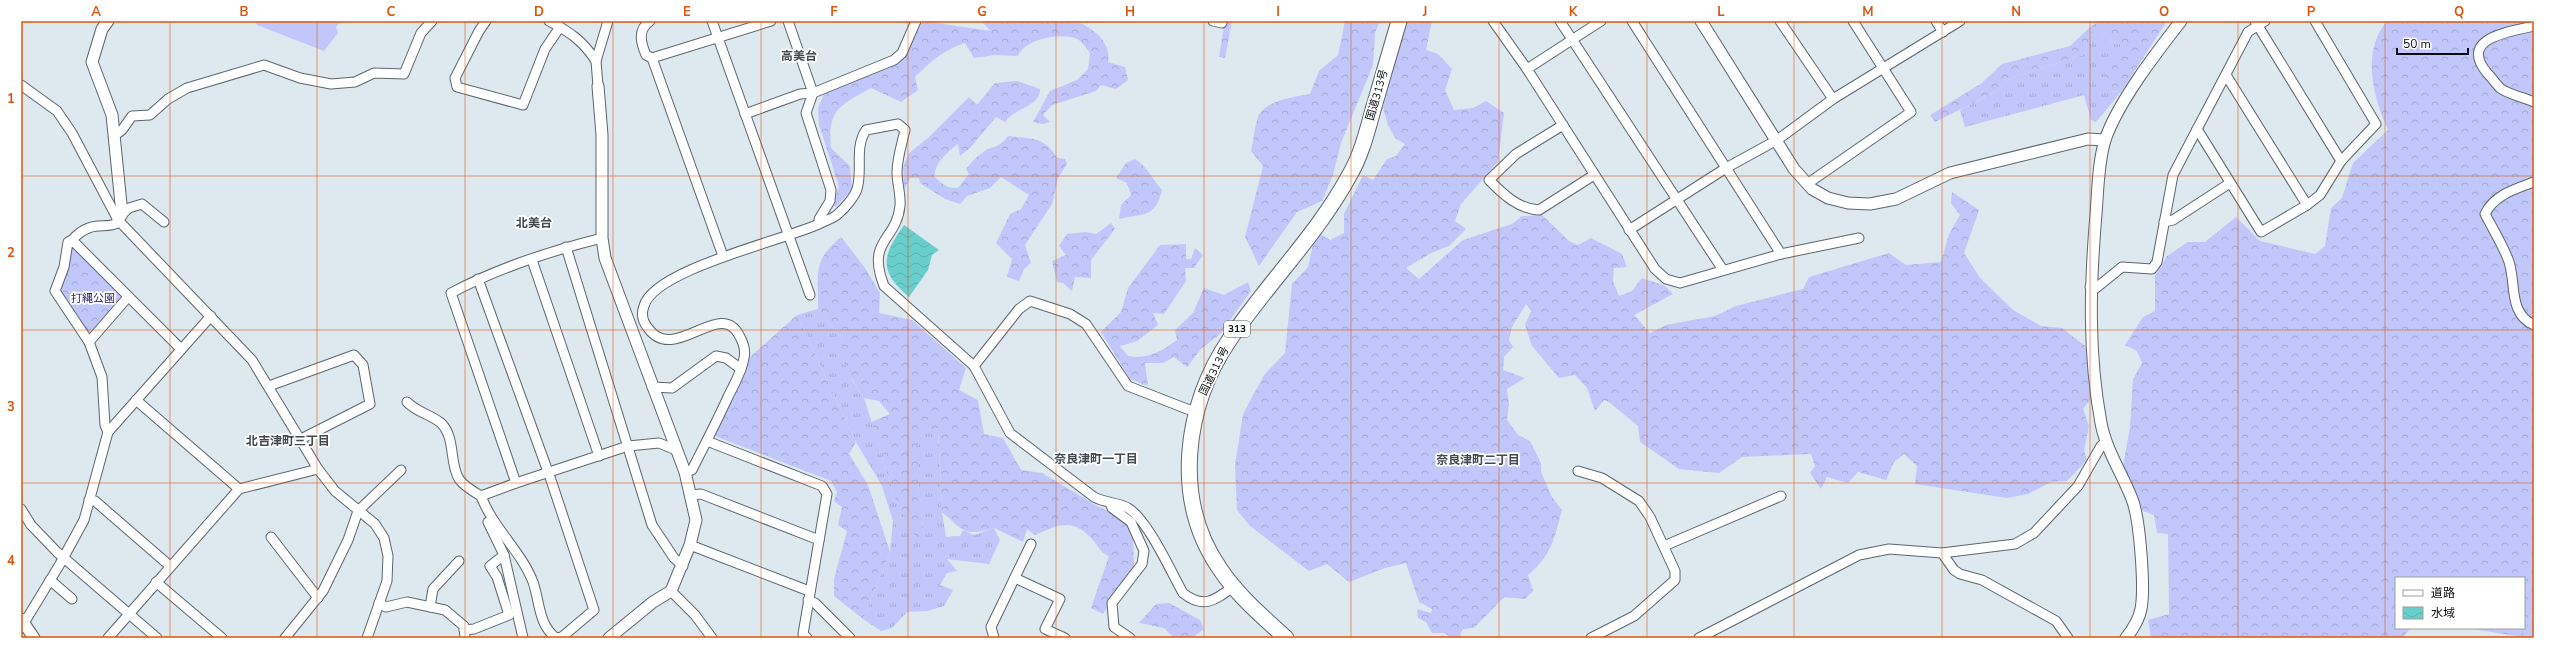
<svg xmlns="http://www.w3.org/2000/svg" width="2555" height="659" font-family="'Nunito Sans','Noto Sans JP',sans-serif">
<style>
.grass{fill:url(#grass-tufts)}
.forest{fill:url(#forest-crowns)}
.pitch{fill:#c1c7fb}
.water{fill:url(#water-waves)}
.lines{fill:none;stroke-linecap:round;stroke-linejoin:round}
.minor-casing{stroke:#5d666c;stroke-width:11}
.tertiary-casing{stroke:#5d666c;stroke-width:13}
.trunk-casing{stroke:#5d666c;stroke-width:17}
.minor{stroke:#fff;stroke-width:9}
.tertiary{stroke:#fff;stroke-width:11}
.trunk{stroke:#fff;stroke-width:15}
.grid{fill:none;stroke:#dd550c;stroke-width:1;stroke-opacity:0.55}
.labels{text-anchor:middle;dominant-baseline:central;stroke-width:3.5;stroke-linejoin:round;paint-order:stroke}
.shield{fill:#fff;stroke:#545657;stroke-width:1}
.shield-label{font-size:10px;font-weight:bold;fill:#0a0d0f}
.street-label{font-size:11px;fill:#0a0d0f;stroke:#fff}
.park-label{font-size:11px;fill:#2d2773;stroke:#fff}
.neighbourhood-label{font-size:12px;font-weight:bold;fill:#434b51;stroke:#fff}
.neatline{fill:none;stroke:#dd550c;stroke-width:1.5}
.grid-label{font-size:13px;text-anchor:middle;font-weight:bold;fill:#dd550c}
</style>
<defs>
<pattern id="grass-tufts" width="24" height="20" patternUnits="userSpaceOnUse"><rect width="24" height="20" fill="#c1c7fb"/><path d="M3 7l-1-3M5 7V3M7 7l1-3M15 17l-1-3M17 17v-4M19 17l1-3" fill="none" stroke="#a4aad6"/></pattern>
<pattern id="forest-crowns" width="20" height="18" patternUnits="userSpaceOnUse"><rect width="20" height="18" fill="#c1c7fb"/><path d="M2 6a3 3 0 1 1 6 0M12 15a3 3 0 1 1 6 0" fill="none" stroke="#a4aad6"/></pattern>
<pattern id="water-waves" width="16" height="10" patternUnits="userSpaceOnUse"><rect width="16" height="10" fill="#69cfcc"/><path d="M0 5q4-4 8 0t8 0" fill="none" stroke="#5ab1ae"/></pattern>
</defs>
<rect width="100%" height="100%" fill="#dee8ef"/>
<g class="grass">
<polygon points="2098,21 2101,21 2101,37 2124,46 2108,91 2121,92 2096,122 2091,120 2084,95 1965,127 1960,110 1997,91 2008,79 2083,55 2093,32 2088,29"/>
<polygon points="818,309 843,339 852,380 864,398 894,495 923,532 914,435 938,428 942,512 946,537 960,536 963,530 974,535 994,528 1000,540 989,564 947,559 957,571 947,573 940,585 953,590 944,606 927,611 907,612 892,628 881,631 863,619 890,552 893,521 882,486 856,442 797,315"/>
<polygon points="2534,610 2534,638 2522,638 2522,637"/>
</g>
<g class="forest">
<path d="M923,21L991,31L981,21H1075C1092,27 1112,42 1108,62L1125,67L1128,80L1116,89L1101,85L1096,91L1052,105L1043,115L1050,122L1043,124L1033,122L1050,91L1077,80L1088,69L1090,53C1086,48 1082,41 1077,39C1061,32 1025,39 1018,56L995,55L974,58L965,43C944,50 931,61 915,77L918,90L901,102L871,88C840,105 827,110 831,148L850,166L852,189L836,207L833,204L839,186L819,125L818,108L824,94L902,61Z"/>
<polygon points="1225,21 1232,21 1225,58 1219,57"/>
<path d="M1345,21H1380L1375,33L1373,65L1341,143L1333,175L1322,201L1297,212L1259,266L1245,237L1263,166L1251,151C1254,140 1254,128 1258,117C1265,100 1295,97 1310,94L1319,71L1338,55Z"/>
<path d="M1407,21H1432L1426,50L1438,54L1452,69L1445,90L1454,110L1473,108L1486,101L1504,113L1498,162L1461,204L1455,221L1466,229L1449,246L1431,253L1406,268L1419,279L1463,240L1512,224L1522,216L1542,215L1569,241L1578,245L1591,238L1622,254L1627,267L1614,268L1613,281L1619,296L1632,291L1642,278L1665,286L1673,294L1634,315L1650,333L1666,325L1715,316L1736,306L1803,289L1809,277L1889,253L1906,265L1941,262L1949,234L1960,215L1951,203L1952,192L1979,210L1964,253L1980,278L2013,310L2041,326L2062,328L2088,348L2091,399L2083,409L2089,426L2084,450L2087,460L2067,481L2051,482L2028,494L2007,498L1915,484L1917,466L1904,454L1894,462L1886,480L1858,472L1848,483L1827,477L1821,489L1810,473L1815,466L1811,454L1742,457L1719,473L1679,469L1640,442L1638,426L1609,402L1604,400L1595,411L1587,388L1575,375L1559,378L1532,346L1525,325L1531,311L1526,304L1512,327L1509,340L1513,347L1504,357L1503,370L1525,378L1507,389L1509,404L1507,420L1518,435L1530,441L1541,463V472L1552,497L1562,510C1554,539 1552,555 1528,575L1533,591L1525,599L1504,597L1474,628L1463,629L1460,634L1462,638H1451L1445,633H1432L1426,622L1418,618L1417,609L1431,613L1432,609L1419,602L1406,563L1385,568L1349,582L1327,564L1309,571L1250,526L1237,510L1235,465L1243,414L1264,375L1285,353L1292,284L1308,267L1313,245L1320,234L1330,240L1344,233V214L1363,175L1373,180L1387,159L1396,156L1405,144L1395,138L1388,125L1383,108Z"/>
<polygon points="2101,21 2167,21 2121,92 2108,91 2104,68 2124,46 2101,37"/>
<path d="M2387,21H2534V610L2522,637L2467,628H2524V578H2396V628H2411L2402,638H2151L2148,620L2169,614L2168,534L2157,533L2154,515L2143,511L2123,466L2130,427L2133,379L2142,363L2137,351L2125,345L2143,317L2155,311V276L2167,256L2188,242H2205L2236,217L2260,241L2315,254L2325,246L2331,208L2342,198L2353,163L2388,130C2373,97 2361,52 2387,21Z"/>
<polygon points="2088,29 2093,32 2083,55 2008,79 1997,91 1935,122 1930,115 1982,83 2002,64 2070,46"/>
<path d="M1017,81L1040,89C1040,107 1014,108 1005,122L996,117L970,148L960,156L958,144C946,153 936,162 934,176C941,183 947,189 958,188L969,174L966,169C971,163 976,157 982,153C994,144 996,151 1008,136C1031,139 1045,136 1057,158L1065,159L1067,164L1058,178L1052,204L1025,245L1031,263L1024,269L1019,281L1007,277L1012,259L996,243L1010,214L1021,209L1029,195L1001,177L990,188L967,196L960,204L945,199L920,183L919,178H910L904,190L903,167L909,153L928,138L969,97L977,105L995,83Z"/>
<path d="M1135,159C1148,167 1152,179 1162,190C1155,219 1143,213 1119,219L1121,205L1131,195L1127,183L1116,178L1126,163Z"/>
<polygon points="1111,223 1115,229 1091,260 1091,278 1075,277 1072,291 1063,283 1057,282 1052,261 1066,255 1059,246 1067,234 1086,232 1096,234"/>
<path d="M841,237L865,268L880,293L879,313L912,320L966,368L959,390L978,400L984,434L1003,438L1021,470L1042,473L1099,507L1112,512L1128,526L1133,537L1134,567L1103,614L1091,608L1109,556C1099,552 1099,546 1092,539C1072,517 1058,525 1035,535L1027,529L1023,542L994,528C964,537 964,531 942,512L938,428L915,435L923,532L918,542L894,495L871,422L890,414L879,401L864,398C853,381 838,359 843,339L818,309C819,274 811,262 841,237Z"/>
<path d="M1186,244V259H1191L1195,248L1203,255L1194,268H1185L1186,281L1164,314L1153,313L1158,325L1137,341L1120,346L1128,356C1147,360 1162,351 1177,340L1175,330L1193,313L1204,288L1224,295L1248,282L1251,291L1220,334L1202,348L1187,367L1174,357L1163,363H1145L1148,386L1130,379L1101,332L1121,312L1128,288L1160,245Z"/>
<polygon points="71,246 74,246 124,296 92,335 87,334 59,288"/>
<polygon points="797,315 856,442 849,454 868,485 890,552 863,619 834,596 834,579 847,531 838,525 842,507 834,501 837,492 831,481 715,436 750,357"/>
<polygon points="1169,603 1200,620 1204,629 1192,638 1174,638 1164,628 1139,623 1156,604"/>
</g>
<polygon class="pitch" points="254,21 341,21 336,27 338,33 324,51 257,25"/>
<path class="water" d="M904,225L939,250L932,255L928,270L909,297C878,271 882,256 904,225Z"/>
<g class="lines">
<defs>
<g id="minor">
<polyline points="486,21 479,31 455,78 457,87 523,105 545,49 560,27"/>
<path d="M549,21C570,32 583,41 596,61"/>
<path d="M650,21C637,30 641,43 646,55L652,58L771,21"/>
<polyline points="712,21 810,295"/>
<polyline points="788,21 813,93 806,113 831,190 830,201 819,219 820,223"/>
<polyline points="1213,21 1222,23 1222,21"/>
<polyline points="1493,21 1527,69 1655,269 1666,279 1680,283 1781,254 1859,238"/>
<polyline points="1560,21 1723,270"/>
<polyline points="1632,21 1781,254"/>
<polyline points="1780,21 1833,99"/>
<polyline points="1936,21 1943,32"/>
<polyline points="2255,21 2341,161"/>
<path d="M2534,26C2509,32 2457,38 2488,74C2492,78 2496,84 2500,88C2509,95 2524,97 2534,102"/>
<polyline points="652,58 723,256"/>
<polyline points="1527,69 1601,21"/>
<polyline points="2226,75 2307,205"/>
<polyline points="21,85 57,111 72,133 118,220 252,360 318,469 335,491 375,524 384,538 388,556 387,581 367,638"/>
<polyline points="598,86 596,61 608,21"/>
<polyline points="745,114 800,94 813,93 894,60 902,53 916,21"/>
<path d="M1563,125L1516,154L1489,180C1503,194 1518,209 1539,210L1594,175"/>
<polyline points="2197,129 2261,232 2307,205 2320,195 2341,161 2376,124 2315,21"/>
<polyline points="114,136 122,130 132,116 150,115 168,99 187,88 264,65 300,78 331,84 355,82 374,73 404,74 421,33 432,21"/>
<path d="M2534,182C2515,189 2494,195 2485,214C2493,229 2502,244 2508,259C2517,281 2507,313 2534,325"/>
<polyline points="1807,184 1911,112 1853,21"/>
<polyline points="122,214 129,208 142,204 164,222"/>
<polyline points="2164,222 2173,220 2230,183"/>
<polyline points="1629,230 1726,168 1777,140 1833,99 1960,21"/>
<path d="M602,238C550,251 498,268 451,293L516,483L628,446L659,443L676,450"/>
<path d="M72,240C92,218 105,231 120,222"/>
<polyline points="566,247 652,525 674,558 683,566"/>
<polyline points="532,260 599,456"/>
<path d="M478,279L551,480L594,610L562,637L556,638C538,624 540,602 533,582C521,551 493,528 481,496"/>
<polyline points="2090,287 2096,288 2122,267 2152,269 2157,262 2173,175 2248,32 2265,21"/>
<polyline points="89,342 128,297"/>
<polyline points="974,366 1019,309 1030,301 1070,314 1086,324 1128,386 1187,409 1196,411"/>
<polyline points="269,386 354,355 363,365 370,404 301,439"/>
<polyline points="652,387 672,388 716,356 726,358 741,369"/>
<polyline points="136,400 239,489"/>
<path d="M407,402C418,413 430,414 441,423C456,438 449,463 459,479C464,486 474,492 481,496L516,483"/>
<polyline points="108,432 105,425 102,377 89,342 55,291 64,267 68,242 72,240 181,349"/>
<polyline points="707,441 822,486 827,494 803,634 807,638"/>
<polyline points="1578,471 1602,478 1639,501 1650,517 1675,571 1675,580 1634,616 1591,638"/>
<path d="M685,472L692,470C704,446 716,423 727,399C733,386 742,372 744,358C746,350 743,342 739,335C720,298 674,365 648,328C643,322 641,314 644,306C654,269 786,240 821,223C826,220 835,218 839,213C845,208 855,196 857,189C863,170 854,148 866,130L898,124L905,130C902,143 897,159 897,172C897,183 901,195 900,206C896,242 866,239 884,286L974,366L1010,433L1094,497C1105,503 1117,502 1128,508C1148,520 1171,572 1183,593C1203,609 1214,601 1233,587"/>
<polyline points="691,495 701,494 819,540"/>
<polyline points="89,500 95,501 170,566"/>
<polyline points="1110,503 1112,508 1131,522 1144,551 1142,564 1112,603 1114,627 1130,638"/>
<polyline points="21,509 31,525 57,552 157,638"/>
<polyline points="490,521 488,522 504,555 523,638"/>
<polyline points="271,537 318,598"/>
<polyline points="690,545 809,591"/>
<polyline points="1664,546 1781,496"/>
<polyline points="1942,553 1954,570 1960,574 1982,580 2056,621 2068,638"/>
<polyline points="1015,578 1060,599 1045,629 1065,638"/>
<polyline points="50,580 72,599"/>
<polyline points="156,582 222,638"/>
<polyline points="671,591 695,615 712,638"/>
<polyline points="808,600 815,603 850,638"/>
<polyline points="379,603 386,607 407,602 445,610 464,626 465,638"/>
<polyline points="430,607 433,589 459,561"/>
<polyline points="21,628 60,564 84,520 108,432 211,316"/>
<polyline points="464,630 474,629 509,615 497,577 490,566 504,555"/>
<polyline points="108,638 239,489 318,469"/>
<polyline points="285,638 323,591 348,540 358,511 401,470"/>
<polyline points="994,638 991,627 1031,544"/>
<polyline points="1699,638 1859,555 1889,549 1942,553 2015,544 2034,533 2078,486 2101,446 2106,442"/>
</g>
<g id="tertiary">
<polyline points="108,21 102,29 92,62 112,115 122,214 118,220"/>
<polyline points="1701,21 1794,169 1812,189 1828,198 1848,203 1870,204 1896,199 1950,173 2088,139 2105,140"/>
<polyline points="598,86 602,135 602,238 605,258 685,472 696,520 690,545 671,591 653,602 609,638"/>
<polyline points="21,619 34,638"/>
<path d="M2126,638C2133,629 2139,620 2141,609C2145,588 2140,519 2132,499C2122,473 2106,450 2101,423C2088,353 2090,285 2096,214C2098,190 2098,163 2105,140C2118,102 2156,53 2181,21"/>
</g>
<path id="trunk" d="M1286,638C1262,616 1238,596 1220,569C1172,500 1184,406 1230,339C1267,284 1317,235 1349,176C1361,156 1367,132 1373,110C1382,80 1390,51 1399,21"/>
</defs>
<use href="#minor" class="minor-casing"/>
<use href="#tertiary" class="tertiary-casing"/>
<use href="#trunk" class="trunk-casing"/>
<use href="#minor" class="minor"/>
<use href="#tertiary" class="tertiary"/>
<use href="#trunk" class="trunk"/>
</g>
<path class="grid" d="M170,21V638M317,21V638M465,21V638M613,21V638M761,21V638M908,21V638M1056,21V638M1204,21V638M1351,21V638M1499,21V638M1647,21V638M1794,21V638M1942,21V638M2090,21V638M2238,21V638M2385,21V638M21,176H2534M21,330H2534M21,483H2534"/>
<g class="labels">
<rect class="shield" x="1224" y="321" width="26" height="16" rx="3"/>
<g class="shield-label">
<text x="1237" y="329">313</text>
</g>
<g class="street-label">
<text transform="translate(1377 95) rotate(-74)">国道313号</text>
<text transform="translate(1214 371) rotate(-64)">国道313号</text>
</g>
<g class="park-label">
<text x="93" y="298">打縄公園</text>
</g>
<g class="neighbourhood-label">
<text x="799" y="56">高美台</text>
<text x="534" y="223">北美台</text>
<text x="288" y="441">北吉津町三丁目</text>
<text x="1096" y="459">奈良津町一丁目</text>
<text x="1478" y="460">奈良津町二丁目</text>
</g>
</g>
<rect width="2555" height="659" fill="none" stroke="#ffffff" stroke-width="44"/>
<rect x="2395" y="577" width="130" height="52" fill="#ffffff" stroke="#9d9e9f"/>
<rect x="2403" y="590" width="20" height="6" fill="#ffffff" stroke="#9d9e9f"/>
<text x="2431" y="597" font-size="12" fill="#0a0d0f">道路</text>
<rect x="2403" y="607" width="20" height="12" fill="url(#water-waves)" stroke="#9d9e9f"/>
<text x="2431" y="617" font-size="12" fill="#0a0d0f">水域</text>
<path d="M2397 48v6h71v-6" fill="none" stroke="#0a0d0f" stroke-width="2"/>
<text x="2403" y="48" font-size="12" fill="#0a0d0f" stroke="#ffffff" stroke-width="3" paint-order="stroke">50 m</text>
<rect x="22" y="22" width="2511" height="615" class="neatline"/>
<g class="grid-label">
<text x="96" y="16">A</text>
<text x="244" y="16">B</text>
<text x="391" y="16">C</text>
<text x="539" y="16">D</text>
<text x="687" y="16">E</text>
<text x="834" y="16">F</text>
<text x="982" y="16">G</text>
<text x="1130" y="16">H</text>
<text x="1278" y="16">I</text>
<text x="1425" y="16">J</text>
<text x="1573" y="16">K</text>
<text x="1721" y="16">L</text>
<text x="1868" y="16">M</text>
<text x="2016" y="16">N</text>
<text x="2164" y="16">O</text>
<text x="2311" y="16">P</text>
<text x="2459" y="16">Q</text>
<text x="11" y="103">1</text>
<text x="11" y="257">2</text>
<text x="11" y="411">3</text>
<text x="11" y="565">4</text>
</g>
</svg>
